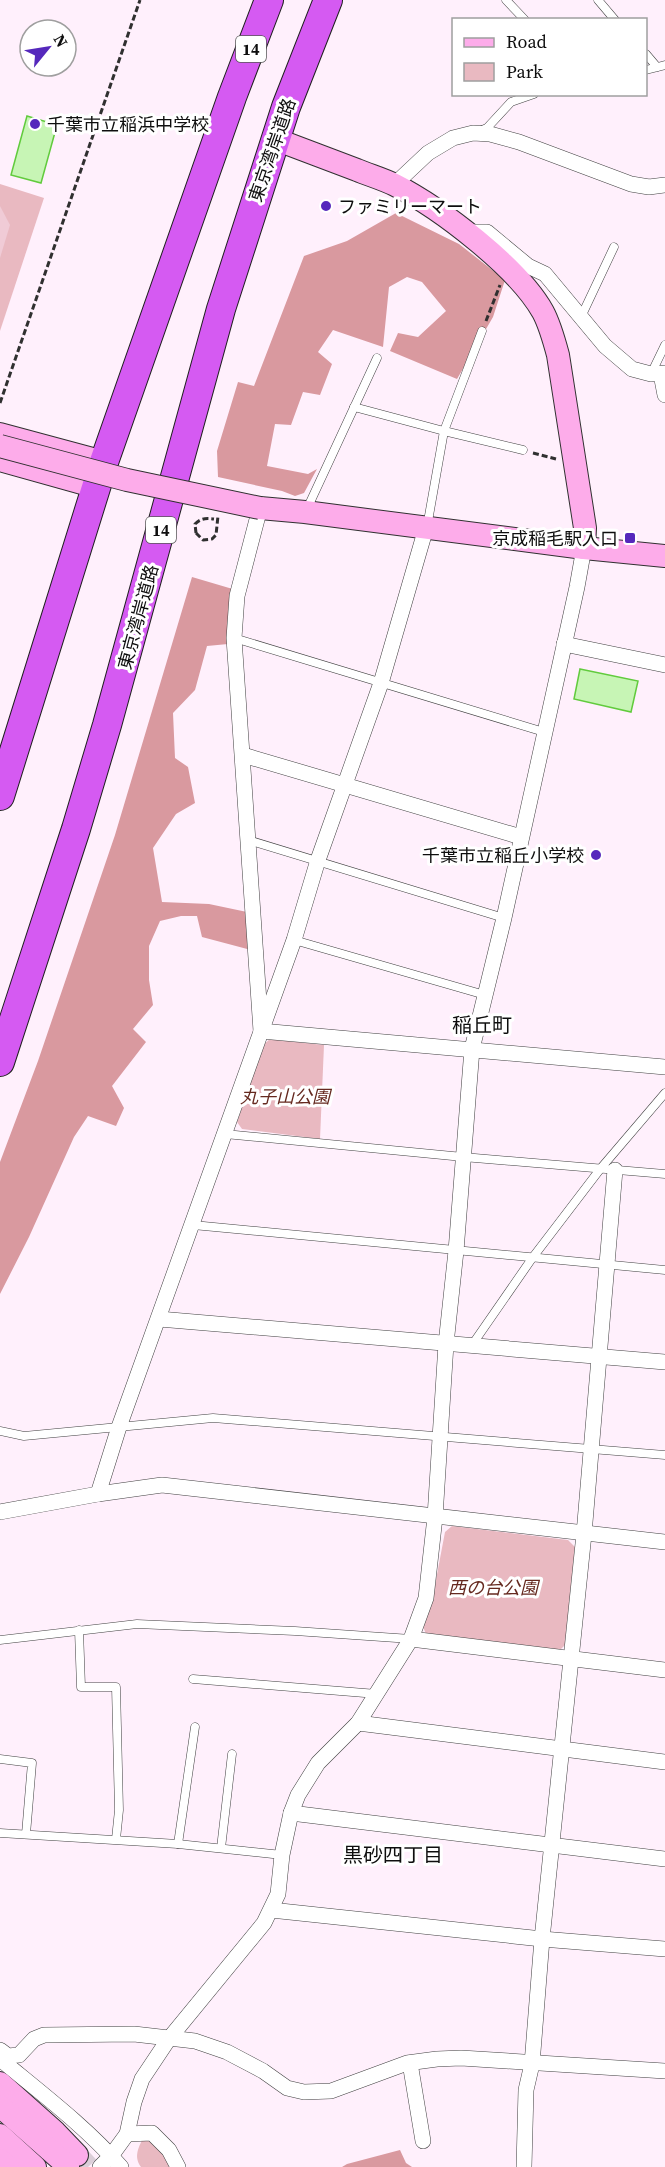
<svg xmlns="http://www.w3.org/2000/svg" width="665" height="2167" font-family="'Source Serif 4','Noto Sans JP',serif">
<style>
.green{fill:#e9b9c1}
.forest{fill:#d9999f}
.pitch{fill:#f0cbd6}
.water{fill:#c7f5b5;stroke:#61cb3d;stroke-width:1.5}
.lines{fill:none;stroke-linecap:round;stroke-linejoin:round}
.secondary-tunnel{stroke:#dbced8;stroke-width:22;stroke-dasharray:22 11;stroke-linecap:butt}
.lane-casing{stroke:#414141;stroke-width:9}
.street-casing{stroke:#414141;stroke-width:16}
.secondary-casing{stroke:#303030;stroke-width:24}
.highway-casing{stroke:#1f1f1f;stroke-width:30}
.path{stroke:#303030;stroke-width:3;stroke-dasharray:6 3;stroke-linecap:butt}
.lane{stroke:#fff;stroke-width:8}
.street{stroke:#fff;stroke-width:15}
.secondary{stroke:#fdacea;stroke-width:22}
.highway{stroke:#d55af2;stroke-width:28}
.secondary-bridge-casing{stroke:#303030;stroke-width:24;stroke-linecap:butt}
.path-bridge{stroke:#303030;stroke-width:3;stroke-dasharray:6 3;stroke-linecap:butt}
.secondary-bridge{stroke:#fdacea;stroke-width:22}
.poi-dot{fill:#5528bc;stroke:#fff;stroke-width:2}
.labels{text-anchor:middle;dominant-baseline:central;stroke-width:6;stroke-linejoin:round;paint-order:stroke}
.shield{fill:#fff;stroke:#565656;stroke-width:1.5}
.shield-label{font-size:16px;font-weight:bold;fill:#0e0e0e}
.poi-label{font-size:18px;fill:#0e0e0e;stroke:#fff;text-anchor:start}
.street-label{font-size:18px;fill:#0e0e0e;stroke:#fff}
.park-label{font-size:18px;font-style:italic;fill:#65291f;stroke:#fff}
.neighbourhood-label{font-size:20px;fill:#0e0e0e;stroke:#fff}
</style>
<rect width="100%" height="100%" fill="#fff0fc"/>
<g class="green">
<polygon points="0,184 44,198 0,331"/>
<polygon points="270,1039 324,1045 320,1139 242,1129 237,1122 263,1045"/>
<polygon points="452,1526 568,1540 575,1547 567,1643 559,1651 427,1636 423,1627 435,1585 445,1532"/>
<path d="M144,2136L160,2148L171,2167H141C133,2156 139,2147 144,2136Z"/>
</g>
<g class="forest">
<polygon points="396,213 459,244 505,280 493,317 457,379 390,351 398,333 418,337 446,311 422,282 407,277 389,287 383,347 333,330 318,352 332,364 320,395 303,392 291,425 275,424 267,466 308,474 317,469 304,493 295,496 282,491 218,477 217,451 238,382 254,386 304,256 347,241"/>
<polygon points="192,577 236,590 228,644 207,646 195,690 173,713 175,758 188,767 195,803 176,814 153,848 162,902 209,904 247,912 251,950 202,937 197,916 181,916 160,921 149,946 149,980 153,1005 133,1029 146,1042 112,1086 124,1108 116,1126 88,1116 74,1137 29,1237 0,1294 0,1162 38,1061 115,835"/>
<polygon points="400,2150 406,2163 412,2167 342,2167 347,2164"/>
</g>
<polygon class="pitch" points="0,206 10,225 0,258"/>
<g class="water">
<polygon points="27,116 57,125 41,183 11,175"/>
<polygon points="580,669 638,681 631,712 574,699"/>
</g>
<g class="lines">
<polyline class="secondary-tunnel" points="77,2155 88,2167"/>
<defs>
<g id="lane">
<polyline points="506,0 525,20"/>
<polyline points="598,0 615,20"/>
<polyline points="646,54 657,67"/>
<polyline points="646,70 665,65"/>
<polyline points="480,131 487,128 511,102 534,94"/>
<polyline points="581,317 614,247"/>
<polyline points="651,374 665,345"/>
<polyline points="354,407 444,431 523,450"/>
<polyline points="307,509 377,358"/>
<polyline points="427,527 444,431 482,331"/>
<polyline points="234,638 544,732"/>
<polyline points="248,840 504,918"/>
<polyline points="294,940 485,995"/>
<polyline points="225,1134 463,1157 665,1174"/>
<polyline points="193,1225 665,1270"/>
<polyline points="472,1345 533,1257 601,1168 665,1093"/>
<polyline points="0,1431 24,1436 213,1418 665,1455"/>
<polyline points="79,1630 81,1687 116,1687 119,1810 116,1839"/>
<polyline points="0,1640 137,1624 295,1631 411,1639"/>
<polyline points="193,1679 377,1694"/>
<polyline points="0,1759 32,1763 26,1834"/>
<polyline points="0,1833 178,1844 282,1855"/>
<polyline points="178,1844 195,1727"/>
<polyline points="221,1848 232,1754"/>
</g>
<g id="street">
<polyline points="395,184 428,153 453,138 473,133 490,134 519,142 631,184 649,187 665,185"/>
<polyline points="466,232 487,232 528,266 545,274 605,346 632,369 651,374 665,373"/>
<polyline points="661,374 665,395"/>
<polyline points="260,508 237,596 234,638 261,1031 665,1067"/>
<polyline points="564,644 665,665"/>
<polyline points="243,755 521,837"/>
<polyline points="159,1319 665,1362"/>
<polyline points="98,1494 119,1427 294,940 318,860 381,683 426,528"/>
<polyline points="0,1512 98,1494 162,1485 665,1542"/>
<polyline points="411,1639 665,1670"/>
<polyline points="358,1723 665,1762"/>
<polyline points="291,1813 665,1859"/>
<polyline points="271,1910 542,1939 665,1949"/>
<polyline points="0,2050 8,2056 19,2055 34,2039 44,2035 134,2034 195,2041 227,2052 263,2071 287,2088 304,2092 331,2091 407,2063 437,2059 461,2058 665,2071"/>
<path d="M0,2059C41,2093 86,2127 121,2167"/>
<polyline points="410,2063 423,2141"/>
<polyline points="127,2134 152,2133 169,2150 178,2167"/>
<polyline points="100,2167 111,2156 127,2134 134,2102 142,2079 168,2040 264,1923 278,1894 282,1855 291,1813 298,1795 318,1763 358,1723 411,1639 426,1598 435,1517 446,1344 456,1251 472,1049 504,918 577,587 584,548"/>
<polyline points="524,2167 526,2090 532,2064 542,1939 584,1534 615,1170"/>
</g>
<g id="secondary">
<path d="M275,139C302,149 330,160 357,170C369,175 383,179 395,185C440,208 518,267 543,312C550,325 554,340 558,355L585,528L584,548"/>
<polyline points="0,434 104,462"/>
<polyline points="0,460 96,487"/>
<polyline points="260,508 305,512 584,548 665,556"/>
<polyline points="0,2083 55,2132 77,2155"/>
<polyline points="0,2106 68,2166"/>
<polyline points="0,2135 35,2167"/>
<polyline points="0,2160 8,2167"/>
</g>
<g id="highway">
<polyline points="0,796 104,462 232,97 269,0"/>
<polyline points="0,1062 76,829 107,725 221,309 286,107 328,0"/>
</g>
</defs>
<use href="#lane" class="lane-casing"/>
<use href="#street" class="street-casing"/>
<use href="#secondary" class="secondary-casing"/>
<use href="#highway" class="highway-casing"/>
<g class="path">
<polyline points="486,321 500,285"/>
<polyline points="0,403 140,0"/>
<polyline points="533,453 556,459"/>
<polyline points="196,533 203,540 212,539 216,535 218,516"/>
</g>
<use href="#lane" class="lane"/>
<use href="#street" class="street"/>
<use href="#secondary" class="secondary"/>
<use href="#highway" class="highway"/>
<defs>
<polyline id="secondary-bridge" points="0,446 127,480 260,508"/>
</defs>
<use href="#secondary-bridge" class="secondary-bridge-casing"/>
<path class="path-bridge" d="M196,533L195,524C201,518 206,518 214,519"/>
<use href="#secondary-bridge" class="secondary-bridge"/>
</g>
<g class="poi-dot">
<circle cx="35" cy="124" r="6"/>
<circle cx="326" cy="206" r="6"/>
<rect x="624" y="532" width="12" height="12" rx="3"/>
<circle cx="596" cy="855" r="6"/>
</g>
<g class="labels">
<g class="shield">
<rect x="236" y="36" width="30" height="26" rx="4.5"/>
<rect x="146" y="517" width="30" height="26" rx="4.5"/>
</g>
<g class="shield-label">
<text x="251" y="49">14</text>
<text x="161" y="530">14</text>
</g>
<g class="poi-label">
<text x="47" y="124">千葉市立稲浜中学校</text>
<text x="338" y="206">ファミリーマート</text>
<text x="618" y="538" text-anchor="end">京成稲毛駅入口</text>
<text x="584" y="855" text-anchor="end">千葉市立稲丘小学校</text>
</g>
<g class="street-label">
<text transform="translate(272 150) rotate(-71)">東京湾岸道路</text>
<text transform="translate(138 617) rotate(-75)">東京湾岸道路</text>
</g>
<g class="park-label">
<text x="285" y="1096">丸子山公園</text>
<text x="493" y="1587">西の台公園</text>
</g>
<g class="neighbourhood-label">
<text x="482" y="1025">稲丘町</text>
<text x="393" y="1855">黒砂四丁目</text>
</g>
</g>
<rect x="452" y="18" width="195" height="78" fill="#ffffff" stroke="#9f9f9f" stroke-width="1.5"/>
<rect x="464" y="38" width="30" height="9" fill="#fdacea" stroke="#9f9f9f" stroke-width="1.5"/>
<text x="506" y="48" font-size="18" fill="#0e0e0e">Road</text>
<rect x="464" y="63" width="30" height="18" fill="#e9b9c1" stroke="#9f9f9f" stroke-width="1.5"/>
<text x="506" y="78" font-size="18" fill="#0e0e0e">Park</text>
<g transform="translate(48 48) rotate(60)"><circle r="28" fill="#ffffff" stroke="#9f9f9f" stroke-width="1.5"/>
<path d="M0-4.5L10 22L0 15L-10 22Z" fill="#5528bc"/>
<text y="-9" font-size="16" font-weight="bold" text-anchor="middle" fill="#0e0e0e">N</text>
</g>
</svg>
